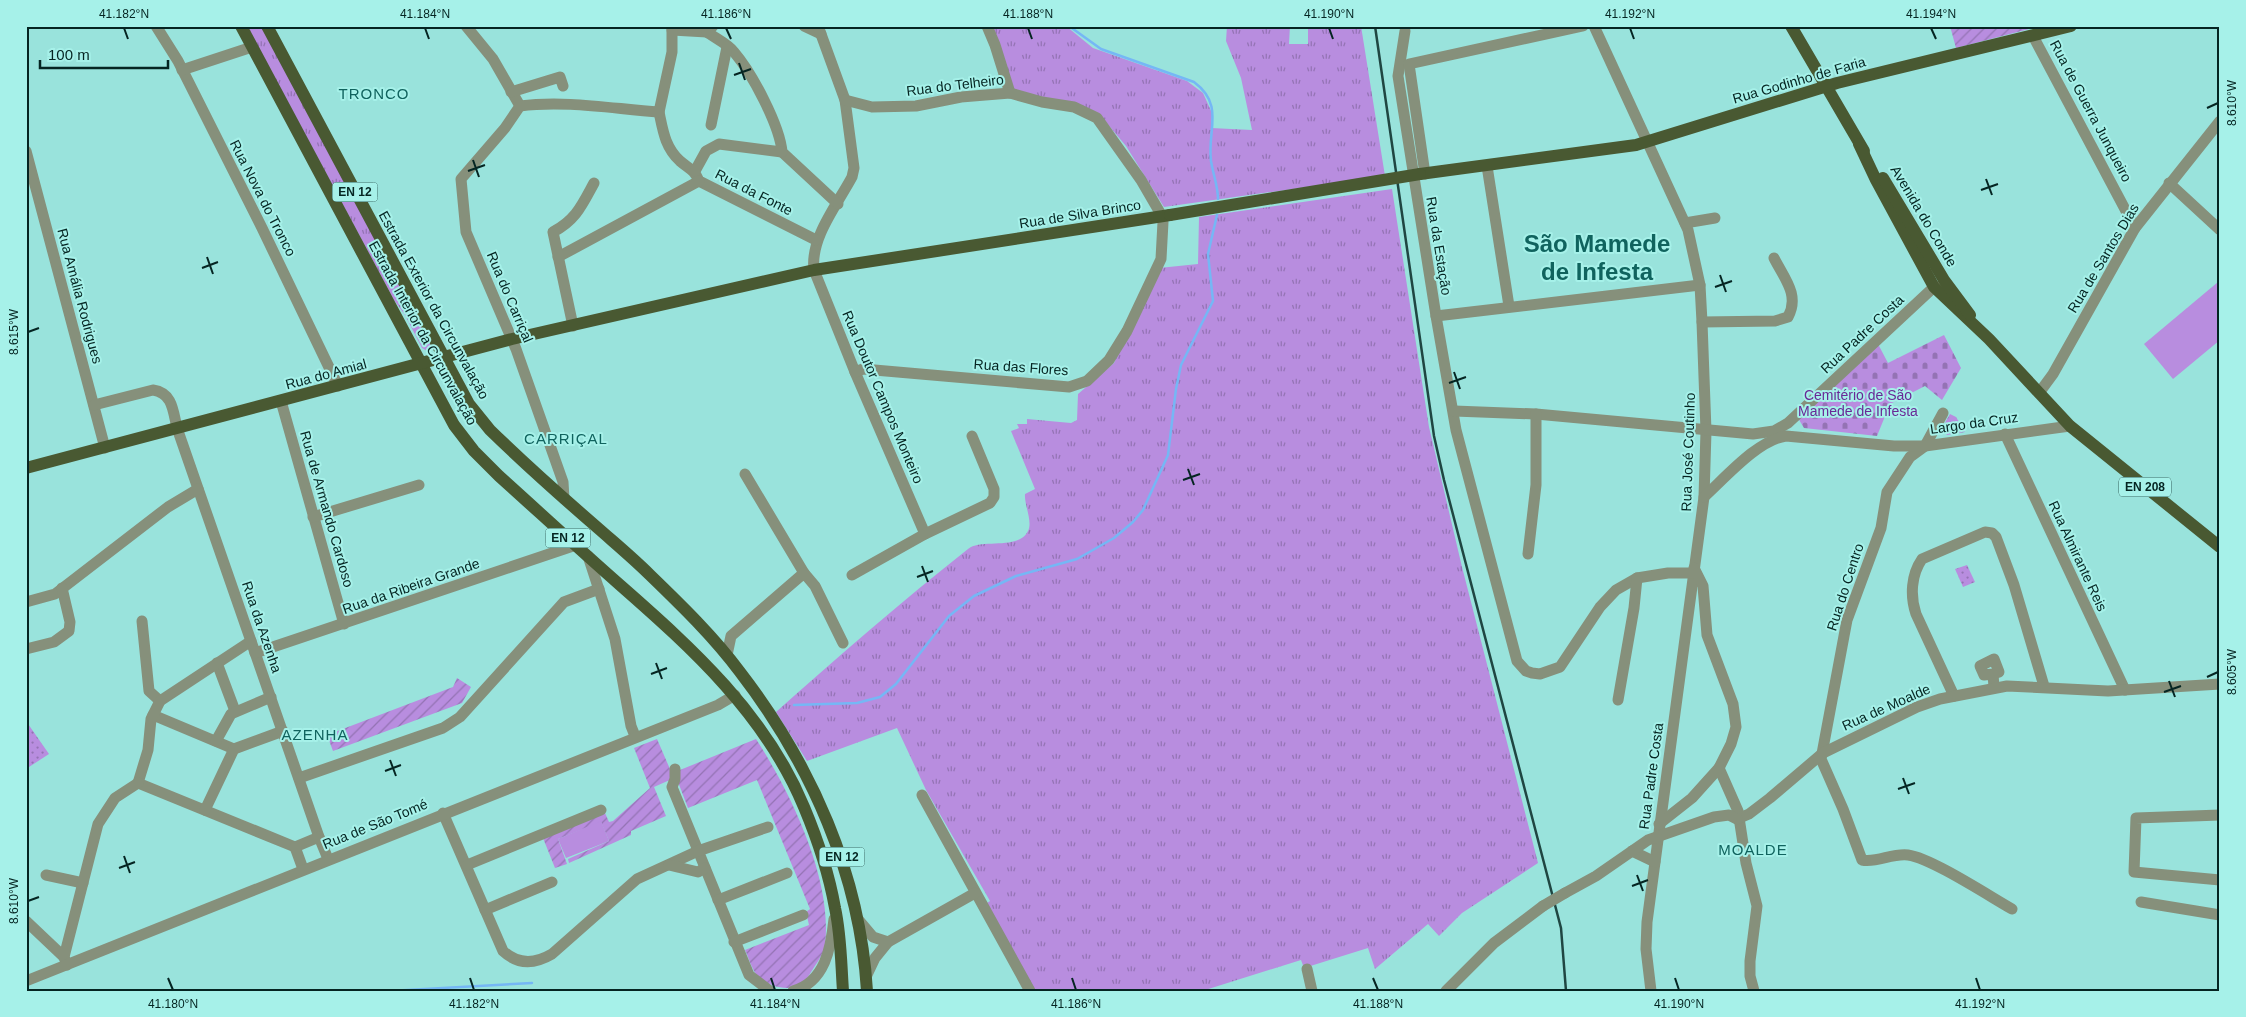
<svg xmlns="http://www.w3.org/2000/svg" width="2246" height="1017" font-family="Arial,sans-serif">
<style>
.grass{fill:url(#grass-tufts)}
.cemetery{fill:url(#cemetery-stones)}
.park{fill:url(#park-dots)}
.garden{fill:url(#garden-furrows)}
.pitch{fill:#b88ddf}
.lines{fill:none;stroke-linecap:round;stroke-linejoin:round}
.stream{stroke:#75b7f5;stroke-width:2.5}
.minor{stroke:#86907b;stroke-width:11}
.major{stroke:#495932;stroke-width:12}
.rail{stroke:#1f4642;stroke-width:2.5}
.minor-bridge{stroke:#86907b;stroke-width:11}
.major-bridge{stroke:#495932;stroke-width:12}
.ticks{fill:none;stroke:#052522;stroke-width:2}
.labels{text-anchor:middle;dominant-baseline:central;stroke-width:4;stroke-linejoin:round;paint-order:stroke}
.shield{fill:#a6f1e9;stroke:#35625e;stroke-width:1}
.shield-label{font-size:12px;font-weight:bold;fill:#052522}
.street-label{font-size:14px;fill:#052522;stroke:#a6f1e9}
.park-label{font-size:14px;fill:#692996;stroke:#a6f1e9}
.neighbourhood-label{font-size:15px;letter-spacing:1px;fill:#10635e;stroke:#a6f1e9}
.town-label{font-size:24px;font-weight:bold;fill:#10635e;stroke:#a6f1e9}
.neatline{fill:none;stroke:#052522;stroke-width:2}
.ticks-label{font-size:12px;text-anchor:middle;fill:#052522}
</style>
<defs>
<pattern id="grass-tufts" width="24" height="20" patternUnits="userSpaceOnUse" patternTransform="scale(1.25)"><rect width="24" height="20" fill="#b88ddf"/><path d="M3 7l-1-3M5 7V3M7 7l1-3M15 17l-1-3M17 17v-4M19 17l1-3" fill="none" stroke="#9473b4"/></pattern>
<pattern id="cemetery-stones" width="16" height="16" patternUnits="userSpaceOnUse" patternTransform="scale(1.25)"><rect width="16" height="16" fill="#b88ddf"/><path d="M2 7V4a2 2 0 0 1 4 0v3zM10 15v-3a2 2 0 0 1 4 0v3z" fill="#9473b4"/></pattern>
<pattern id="park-dots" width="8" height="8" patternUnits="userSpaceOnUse" patternTransform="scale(1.25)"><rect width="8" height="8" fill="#b88ddf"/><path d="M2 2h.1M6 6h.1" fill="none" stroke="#9473b4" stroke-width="1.8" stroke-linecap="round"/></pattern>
<pattern id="garden-furrows" width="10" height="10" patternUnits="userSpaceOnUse" patternTransform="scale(1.25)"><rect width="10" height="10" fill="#b88ddf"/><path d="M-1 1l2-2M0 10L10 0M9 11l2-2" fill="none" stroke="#9473b4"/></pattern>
</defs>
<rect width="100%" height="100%" fill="#99e3dc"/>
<g class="grass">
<polygon points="247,26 263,26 431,346 429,352 422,348 405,315 394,300"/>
<polygon points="989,26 1066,26 1093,48 1187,81 1203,93 1212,113 1211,128 1252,130 1241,78 1226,41 1227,26 1290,26 1289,44 1308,44 1308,26 1361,26 1385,176 1164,207 1126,146 1099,114 1012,90"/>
<path d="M1392,189L1429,427L1462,567L1538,863L1462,913L1439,936L1428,924L1375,969L1368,948L1304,968L1301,960L1202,991H1034L987,903L990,901L926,790L897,728L807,761L776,712C839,656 902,601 968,549C982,538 1018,551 1028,531C1033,521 1024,505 1025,494L1035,489L1011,431L1019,428L1017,424H1027V419L1071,423L1077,420L1078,394L1114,363L1159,268L1198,264L1199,217Z"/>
</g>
<polygon class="cemetery" points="1944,335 1961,368 1942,400 1925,386 1890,404 1877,436 1804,428 1798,418 1878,344 1888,363"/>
<g class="park">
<polygon points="1950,414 1956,417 1965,432 1947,435 1942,428"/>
<polygon points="1967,565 1975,582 1963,587 1955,569"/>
<polygon points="26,721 49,754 29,767 26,763"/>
</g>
<g class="garden">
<polygon points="1950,26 2037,26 2037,27 1956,48"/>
<polygon points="457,678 471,687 462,703 333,751 327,735 453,687"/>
<polygon points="657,739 673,776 672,779 654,787 666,816 631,831 631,835 569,863 568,859 609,841 601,822 558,839 567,864 555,868 543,838 605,813 609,822 613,821 650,788 634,748"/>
<path d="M756,739C791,793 833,880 825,945C824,953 817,963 813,969C809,975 805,983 798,986C783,992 762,984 754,971C750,964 748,956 745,950L809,925L806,912L810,909L757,780L688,808L678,782L680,770Z"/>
</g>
<g class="pitch">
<polygon points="2218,282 2220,284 2220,340 2173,379 2144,344"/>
<polygon points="601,821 609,841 566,858 558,839"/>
</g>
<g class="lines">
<g class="stream">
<path d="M1069,26L1101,49L1194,82C1225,105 1207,130 1211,161C1213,174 1218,186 1218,199"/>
<polyline points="794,705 857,703 880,697 896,684 949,616 974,596 1016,576 1077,559 1114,538 1133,522 1143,510 1168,455 1176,389 1181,365 1213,301 1208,254 1217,215"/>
<polyline points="389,991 532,983"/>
</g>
<g class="minor">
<polyline points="156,26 178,61 262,228 338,386"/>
<polyline points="466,26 493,59 520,106"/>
<polyline points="804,26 821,34"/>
<path d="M818,26L845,100L854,168L852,177C837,205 810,238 814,270L855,372L925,534"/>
<polyline points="987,26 995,45 1010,93"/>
<polyline points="1594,26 1688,230 1700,285 1702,322 1706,431 1704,497 1647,922 1646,949 1651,991"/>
<polyline points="672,30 707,32 713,26"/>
<polyline points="1405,31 1398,76 1436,316 1456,430 1517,661 1526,671 1532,673 1540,674 1560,667 1600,607 1616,590 1637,578 1668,573 1693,573"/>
<path d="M707,32C715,38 728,44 734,52C752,73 780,126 782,152L838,204"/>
<polyline points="2033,36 2135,228"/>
<polyline points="182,70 252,47"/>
<polyline points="511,92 560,77 563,86"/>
<polyline points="845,100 872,107 916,106 961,97 1010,93 1042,102 1074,107 1097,118 1141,180 1159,211 1163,222 1161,259 1127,331 1109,360 1087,381 1069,387 863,369 855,372"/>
<path d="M659,112C663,131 665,147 680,161C688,168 695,170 699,181L816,240"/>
<polyline points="711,125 727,47"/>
<polyline points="26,151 105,448"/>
<polyline points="1487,166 1509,306"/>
<polyline points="695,171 706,151 719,144 782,152"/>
<polyline points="1425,174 1409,64 1583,26"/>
<polyline points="2169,183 2220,230"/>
<polyline points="1685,223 1715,218"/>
<polyline points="558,257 699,181"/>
<polyline points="1436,316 1700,285"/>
<path d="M1702,322L1775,321L1788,317C1800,295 1784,278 1774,258"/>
<path d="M573,326L553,232C576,220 582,205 594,183"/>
<polyline points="2039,393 2053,374 2135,228 2220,121"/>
<polyline points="281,401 344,624"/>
<path d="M94,405L153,390C173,393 173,411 177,428L319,837"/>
<polyline points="1454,411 1536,414 1753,434 1774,431 1788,423 1934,287 1942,287"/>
<path d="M1943,413L1925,446L1910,457L1887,492L1881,528L1847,620L1821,759L1843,809L1862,860C1877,863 1892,853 1908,855C1931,858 1989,896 2012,909"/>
<polyline points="2005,434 2125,690"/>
<polyline points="745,474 804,573"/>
<path d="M1704,497C1726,477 1758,440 1786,436L1894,446H1925L2070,426"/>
<path d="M564,499L563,482L516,349L466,232L461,179L505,128L520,106C566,100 614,109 659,112L672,52V26"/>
<polyline points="313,517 419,485"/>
<polyline points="1528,554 1536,485 1536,414"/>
<polyline points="588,556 615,639 631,726 635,736"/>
<polyline points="1694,568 1703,586 1707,635 1733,704 1736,727 1731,744 1719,768 1738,811 1746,863 1757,906 1750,961 1750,976 1754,991"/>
<polyline points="852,575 925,534 990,503 994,497 994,489 972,436"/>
<polyline points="26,602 55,594 168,507 198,489"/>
<polyline points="142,621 149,691 160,701"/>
<polyline points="26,649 54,642 69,631 70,622 62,588"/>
<polyline points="255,653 576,545"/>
<polyline points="727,655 731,636 804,573 815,586 843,643"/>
<polyline points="217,663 235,711"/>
<polyline points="1993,674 1984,675 1980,666 1994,659 1999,672 1993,674 1994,687"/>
<path d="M1954,696L1916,614C1910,596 1911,575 1922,559L1985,532L1992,533L1996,537L2014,585L2044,686"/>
<polyline points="1618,700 1634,608 1637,578"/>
<polyline points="153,715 234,749"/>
<polyline points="216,741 231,714 271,697"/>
<polyline points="675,769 675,779 672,787 749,975 770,991"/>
<polyline points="299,778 443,728 460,717 564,602 599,589"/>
<polyline points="138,783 148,750 151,719 160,701 251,641"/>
<polyline points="138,783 295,847"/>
<polyline points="922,795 1030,991"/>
<polyline points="205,810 234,749 283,731"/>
<path d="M443,813L503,951C518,965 535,964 552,954L637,879L698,851L768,827"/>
<polyline points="2220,815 2136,818 2134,872 2220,880"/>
<polyline points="1737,819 1749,814 1770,798 1823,753 1917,707 1940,699 2007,686 2108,691 2220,684"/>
<polyline points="1659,824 1692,798 1719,768"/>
<polyline points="1632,851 1655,862"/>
<polyline points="467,865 601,810"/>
<polyline points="669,865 698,872 705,868"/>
<polyline points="303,869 295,847 319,837 328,859"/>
<polyline points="46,875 83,883"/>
<polyline points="1565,893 1596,876 1648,840 1714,817 1729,815 1737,819"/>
<polyline points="718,900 787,873"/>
<polyline points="2141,902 2220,915"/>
<polyline points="485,910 552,882"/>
<polyline points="857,918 873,937 888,942"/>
<polyline points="26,921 64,957"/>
<polyline points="734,942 803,915"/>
<polyline points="67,965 64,957 98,824 115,798 138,783"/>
<polyline points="1307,969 1312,991"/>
<polyline points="866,977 875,958 888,942 975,893"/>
<polyline points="26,981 718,705 735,695"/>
<path d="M793,991C825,982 831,948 834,919"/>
<polyline points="1446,991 1494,943 1543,906"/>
</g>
<g class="major">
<path d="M241,26L454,425L474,451L499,476C539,512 579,549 620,585C693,649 766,715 804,807C817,838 829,874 835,908C841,935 841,963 843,991"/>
<path d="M267,26L469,404L490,430C525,464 562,497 599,529C616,544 634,559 650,575C681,605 714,637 740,672C811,764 860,874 867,991"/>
<polyline points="1791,26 1864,151"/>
<polyline points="1859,144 1876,180 1934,287 1989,339 2070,426 2220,547"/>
<polyline points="1420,174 1636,145 1837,83 2071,26"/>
<polyline points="1883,178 1944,280 1970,315"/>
<polyline points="26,468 512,339 814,270 1170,215"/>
</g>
<polyline class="rail" points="1375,26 1434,436 1444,480 1561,928 1566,991"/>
<polyline class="minor-bridge" points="1543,906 1565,893"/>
<polyline class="major-bridge" points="1170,215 1420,174"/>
</g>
<path class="ticks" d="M124,28L128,39M425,28L429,39M726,28L731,39M1028,28L1032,39M1329,28L1333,39M1630,28L1634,39M1931,28L1936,39M739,63L745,80M734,75L751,69M2207,108L2218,103M473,160L479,177M468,171L485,165M1986,179L1992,195M1981,190L1998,184M207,257L213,274M202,268L218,262M1720,275L1726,292M1715,287L1732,281M28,332L39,328M1454,372L1460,389M1449,383L1466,377M1188,469L1194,485M1183,480L1200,474M922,566L928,582M917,577L933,571M656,663L662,679M651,674L667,668M2207,677L2218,672M2169,681L2175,697M2164,692L2181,686M390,760L396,776M385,771L401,765M1903,778L1909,794M1898,789L1915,783M124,856L130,873M119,868L135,862M1637,875L1643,891M1632,886L1648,880M28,901L39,897M168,978L173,990M470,978L474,990M771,978L775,990M1072,978L1076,990M1373,978L1378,990M1675,978L1679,990M1976,978L1980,990"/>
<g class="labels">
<g class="shield">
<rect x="332.5" y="182.5" width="45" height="19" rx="4"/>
<rect x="2119" y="477.5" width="52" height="19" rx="4"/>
<rect x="545.5" y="528.5" width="45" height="19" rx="4"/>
<rect x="819.5" y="847.5" width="45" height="19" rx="4"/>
</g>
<g class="shield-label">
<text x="355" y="192">EN 12</text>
<text x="2145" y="487">EN 208</text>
<text x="568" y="538">EN 12</text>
<text x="842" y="857">EN 12</text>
</g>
<g class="street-label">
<text transform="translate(1799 80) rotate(-16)">Rua Godinho de Faria</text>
<text transform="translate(955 85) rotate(-7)">Rua do Telheiro</text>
<text transform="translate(2091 111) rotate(62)">Rua de Guerra Junqueiro</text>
<text transform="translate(754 192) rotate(27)">Rua da Fonte</text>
<text transform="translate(263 198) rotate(63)">Rua Nova do Tronco</text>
<text transform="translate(1080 214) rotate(-9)">Rua de Silva Brinco</text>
<text transform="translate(1924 216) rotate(59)">Avenida do Conde</text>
<text transform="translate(1439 246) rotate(81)">Rua da Estação</text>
<text transform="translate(2103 258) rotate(-59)">Rua de Santos Dias</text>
<text transform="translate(80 296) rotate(75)">Rua Amália Rodrigues</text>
<text transform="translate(510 297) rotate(67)">Rua do Carriçal</text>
<text transform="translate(434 305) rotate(61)">Estrada Exterior da Circunvalação</text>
<text transform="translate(423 333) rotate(61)">Estrada Interior da Circunvalação</text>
<text transform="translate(1862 334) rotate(-43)">Rua Padre Costa</text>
<text transform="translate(1021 367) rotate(4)">Rua das Flores</text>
<text transform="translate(326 374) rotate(-15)">Rua do Amial</text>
<text transform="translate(883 397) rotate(67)">Rua Doutor Campos Monteiro</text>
<text transform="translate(1974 423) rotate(-8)">Largo da Cruz</text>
<text transform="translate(1688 452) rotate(-88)">Rua José Coutinho</text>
<text transform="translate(327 509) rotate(74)">Rua de Armando Cardoso</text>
<text transform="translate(2078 556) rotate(65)">Rua Almirante Reis</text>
<text transform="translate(411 586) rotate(-19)">Rua da Ribeira Grande</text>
<text transform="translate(1845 587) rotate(-72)">Rua do Centro</text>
<text transform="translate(262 627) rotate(71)">Rua da Azenha</text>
<text transform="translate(1886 707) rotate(-24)">Rua de Moalde</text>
<text transform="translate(1651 776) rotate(-82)">Rua Padre Costa</text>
<text transform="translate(375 824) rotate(-22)">Rua de São Tomé</text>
</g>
<g class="park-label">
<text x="1858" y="395">Cemitério de São<tspan x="1858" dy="16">Mamede de Infesta</tspan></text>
</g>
<g class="neighbourhood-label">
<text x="374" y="93">TRONCO</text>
<text x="566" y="438">CARRIÇAL</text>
<text x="315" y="734">AZENHA</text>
<text x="1753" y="849">MOALDE</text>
</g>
<g class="town-label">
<text x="1597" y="243">São Mamede<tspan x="1597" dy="28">de Infesta</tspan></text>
</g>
</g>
<rect width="2246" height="1017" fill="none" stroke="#a6f1e9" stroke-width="55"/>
<path d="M40 60v8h128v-8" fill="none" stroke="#052522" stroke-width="2.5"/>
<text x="48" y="60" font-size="15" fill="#052522" stroke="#a6f1e9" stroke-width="4" paint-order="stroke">100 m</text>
<rect x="28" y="28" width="2190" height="962" class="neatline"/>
<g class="ticks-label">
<text x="124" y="18">41.182°N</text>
<text x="425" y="18">41.184°N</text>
<text x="726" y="18">41.186°N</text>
<text x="1028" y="18">41.188°N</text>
<text x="1329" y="18">41.190°N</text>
<text x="1630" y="18">41.192°N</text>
<text x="1931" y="18">41.194°N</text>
<text transform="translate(2232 103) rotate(-90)" y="4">8.610°W</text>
<text transform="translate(14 332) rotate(-90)" y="4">8.615°W</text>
<text transform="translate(2232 672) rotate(-90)" y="4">8.605°W</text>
<text transform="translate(14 901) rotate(-90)" y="4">8.610°W</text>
<text x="173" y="1008">41.180°N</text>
<text x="474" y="1008">41.182°N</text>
<text x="775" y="1008">41.184°N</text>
<text x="1076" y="1008">41.186°N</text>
<text x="1378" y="1008">41.188°N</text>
<text x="1679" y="1008">41.190°N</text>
<text x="1980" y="1008">41.192°N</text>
</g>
</svg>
